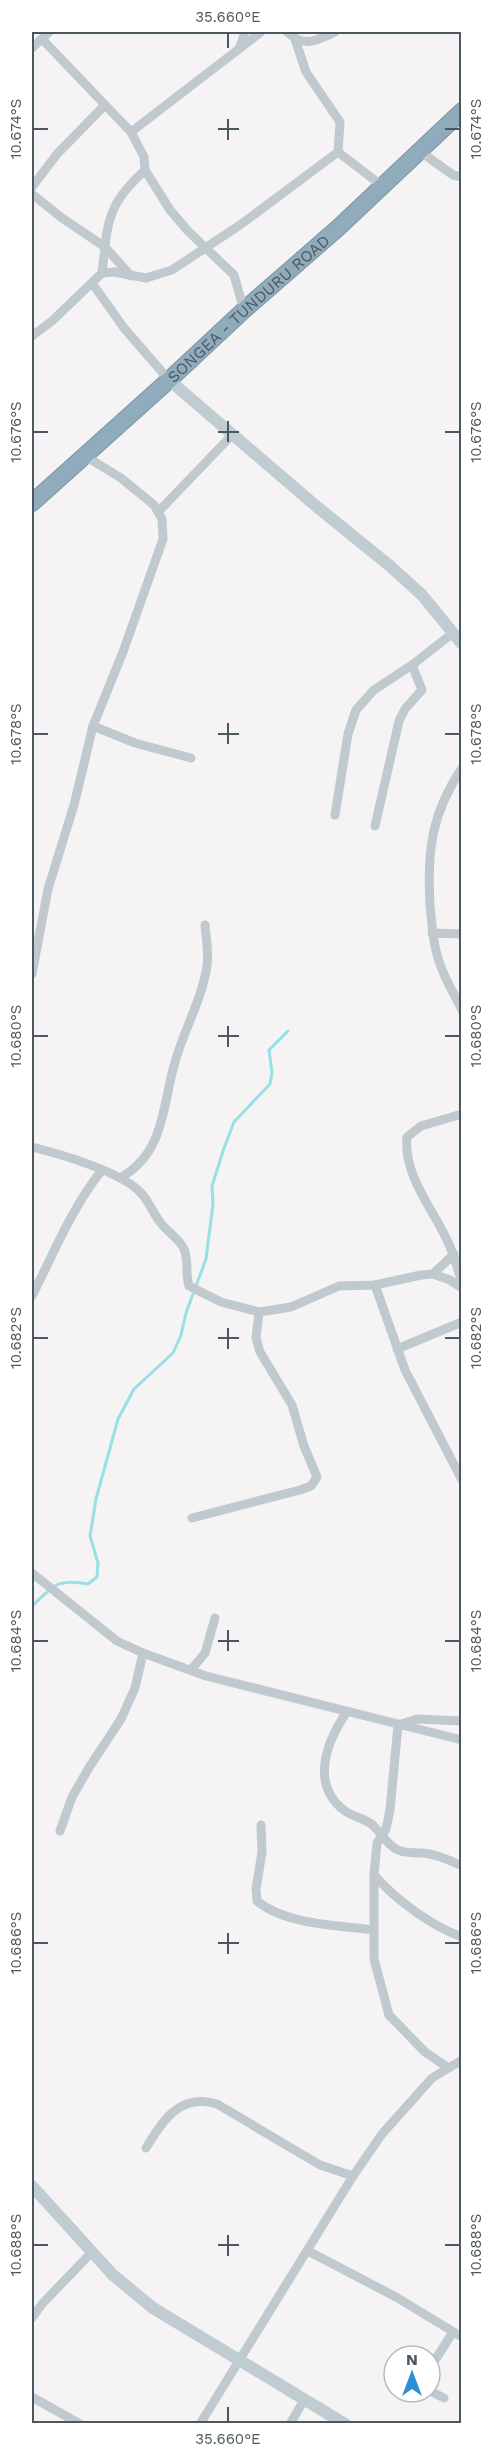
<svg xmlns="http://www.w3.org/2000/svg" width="493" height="2455" font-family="'Work Sans',sans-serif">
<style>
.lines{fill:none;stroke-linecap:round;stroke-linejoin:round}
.stream{stroke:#98e0e5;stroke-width:3}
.highway-casing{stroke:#7b97a8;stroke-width:18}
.street{stroke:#c0c9ce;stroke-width:9}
.secondary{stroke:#c1cbd2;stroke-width:12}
.highway{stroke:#90abbc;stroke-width:16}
.ticks{fill:none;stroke:#4c585f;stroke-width:2}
.labels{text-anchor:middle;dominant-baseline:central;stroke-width:4.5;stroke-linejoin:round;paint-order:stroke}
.street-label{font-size:16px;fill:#4c585f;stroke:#fff}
.neatline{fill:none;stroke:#4c585f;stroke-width:2}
.ticks-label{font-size:15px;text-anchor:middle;fill:#4c585f}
</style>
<rect width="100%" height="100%" fill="#f5f3f3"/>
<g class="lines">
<path class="stream" d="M32,1606C54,1586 56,1578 88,1584L97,1577L98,1563L90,1536L96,1499L118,1419L134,1389L173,1353L181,1335L186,1313L206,1259L213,1204L212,1186L224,1148L234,1122L270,1084L272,1072L269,1050L288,1031"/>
<defs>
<g id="highway">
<path id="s1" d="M32,503L169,380L244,310L338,228L462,111"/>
</g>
</defs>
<use href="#highway" class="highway-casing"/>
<g class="street">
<path d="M287,32C305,48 315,41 335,32"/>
<polyline points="42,39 131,132 144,157 145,170 170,210 188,231 234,275 244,310"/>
<polyline points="295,39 306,72 340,122 338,152 381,185"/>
<polyline points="240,47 245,32"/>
<polyline points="32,48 49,32"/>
<polyline points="131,132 261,32"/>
<polyline points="418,150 453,175 462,177"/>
<polyline points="32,187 57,154 105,105"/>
<polyline points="32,194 62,218 105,247 102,273 52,321 32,336"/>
<polyline points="102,273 114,272 146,278 172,270 240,225 338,152"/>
<path d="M131,276L105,247C108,210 119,194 145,170"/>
<polyline points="92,283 124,328 169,380"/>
<polyline points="159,511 232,435"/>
<polyline points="93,726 135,743 191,758"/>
<path d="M462,768C431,814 427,852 430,905C432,925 433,945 440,964C445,980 455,995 462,1010"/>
<polyline points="335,815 348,734 356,710 374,690 412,665 453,633"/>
<polyline points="375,826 399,721 405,709 422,690 412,665"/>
<polyline points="432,933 462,934"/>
<polyline points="32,974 48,889 74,805 93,726 123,652 163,539 162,519 154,505 121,478 85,456"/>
<path d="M462,1114L421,1126L407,1137C403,1174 432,1208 447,1240C454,1254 458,1269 462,1284"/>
<path d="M32,1147C60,1154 123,1172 142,1194C149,1202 153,1213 160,1222C167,1232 179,1238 184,1249C189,1261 185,1274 189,1286L221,1302L259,1312L291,1307L339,1286L375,1285L421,1275L433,1274L450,1280L462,1288"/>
<path d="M120,1178C166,1152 162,1105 175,1062C184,1030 202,999 207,966C209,953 206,938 205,925"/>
<polyline points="433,1274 454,1254"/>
<polyline points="375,1285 405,1370 462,1480"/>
<path d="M32,1296C54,1253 71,1209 102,1170"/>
<polyline points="397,1349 462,1322"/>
<polyline points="192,1518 300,1490 311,1486 317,1477 304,1446 292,1405 260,1352 256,1338 259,1312"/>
<polyline points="32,1573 117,1641 143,1653 206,1676 462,1740"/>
<polyline points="191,1670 205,1653 215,1618"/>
<path d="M346,1713C326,1743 310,1785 345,1811C352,1816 362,1818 370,1823C380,1830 385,1843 396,1849C404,1854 413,1852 422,1853C436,1854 449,1860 462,1866"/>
<path d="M261,1825L262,1852L256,1889L257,1901C286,1925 338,1925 373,1930"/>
<polyline points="60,1831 72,1797 90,1766 121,1719 135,1688 143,1653"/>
<path d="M374,1875C395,1899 431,1926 462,1937"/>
<polyline points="447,2067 425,2052 389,2015 374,1959 374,1875 377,1843 386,1829 390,1810 398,1725 417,1719 462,1721"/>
<path d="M146,2148C163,2120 180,2093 217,2104L320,2165L353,2176"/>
<polyline points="308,2251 396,2297 462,2337"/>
<polyline points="32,2318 42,2304 92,2252"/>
<polyline points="430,2368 453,2332"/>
<polyline points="430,2391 444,2398"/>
<polyline points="32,2397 80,2424"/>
<polyline points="200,2424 353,2176 382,2134 432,2078 462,2060"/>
<polyline points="290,2424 304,2400"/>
</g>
<g class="secondary">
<polyline points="169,380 316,506 390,566 422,595 462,644"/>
<polyline points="32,2186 113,2275 153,2308 345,2424"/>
</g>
<use href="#highway" class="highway"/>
</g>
<path class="ticks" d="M228,33V48M228,119V140M33,129H48M218,129H239M445,129H460M228,421V442M33,432H48M218,432H239M445,432H460M228,723V744M33,734H48M218,734H239M445,734H460M228,1026V1047M33,1036H48M218,1036H239M445,1036H460M228,1328V1349M33,1338H48M218,1338H239M445,1338H460M228,1630V1651M33,1641H48M218,1641H239M445,1641H460M228,1933V1954M33,1943H48M218,1943H239M445,1943H460M228,2235V2256M33,2245H48M218,2245H239M445,2245H460M228,2407V2422"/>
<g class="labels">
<g class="street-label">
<text stroke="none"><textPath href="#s1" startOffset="291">SONGEA - TUNDURU ROAD</textPath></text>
</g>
</g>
<rect width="493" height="2455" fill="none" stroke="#ffffff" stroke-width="66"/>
<g transform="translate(412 2374)"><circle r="28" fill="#ffffff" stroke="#b7bcbf" stroke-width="1.5"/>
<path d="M0-4.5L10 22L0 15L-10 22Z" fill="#2c8ed5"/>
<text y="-9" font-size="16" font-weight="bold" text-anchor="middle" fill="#4c585f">N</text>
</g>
<rect x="33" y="33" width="427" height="2389" class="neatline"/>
<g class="ticks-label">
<text x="228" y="22">35.660°E</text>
<text transform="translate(16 129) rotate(-90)" y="5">10.674°S</text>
<text transform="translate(476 129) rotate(-90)" y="5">10.674°S</text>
<text transform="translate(16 432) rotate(-90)" y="5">10.676°S</text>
<text transform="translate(476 432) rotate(-90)" y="5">10.676°S</text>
<text transform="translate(16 734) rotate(-90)" y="5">10.678°S</text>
<text transform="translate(476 734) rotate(-90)" y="5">10.678°S</text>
<text transform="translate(16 1036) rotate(-90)" y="5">10.680°S</text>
<text transform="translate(476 1036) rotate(-90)" y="5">10.680°S</text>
<text transform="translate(16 1338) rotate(-90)" y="5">10.682°S</text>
<text transform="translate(476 1338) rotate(-90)" y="5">10.682°S</text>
<text transform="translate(16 1641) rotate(-90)" y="5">10.684°S</text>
<text transform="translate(476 1641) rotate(-90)" y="5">10.684°S</text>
<text transform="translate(16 1943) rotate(-90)" y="5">10.686°S</text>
<text transform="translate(476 1943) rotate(-90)" y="5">10.686°S</text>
<text transform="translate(16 2245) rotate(-90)" y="5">10.688°S</text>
<text transform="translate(476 2245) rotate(-90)" y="5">10.688°S</text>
<text x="228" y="2444">35.660°E</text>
</g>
</svg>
